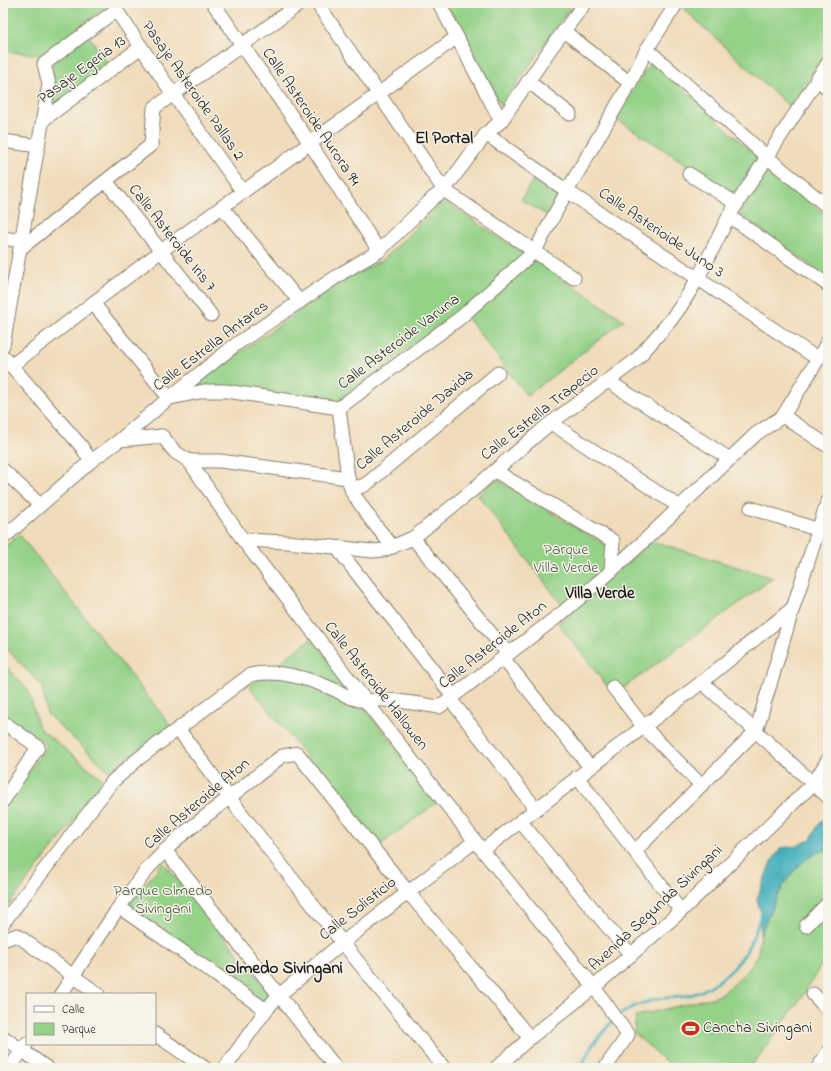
<svg xmlns="http://www.w3.org/2000/svg" width="831" height="1071" font-family="'Indie Flower',sans-serif">
<style>
.green{fill:#94d288;stroke:#587752}
.water{fill:#3faebc;stroke:#2e656c}
.lines{fill:none;stroke-linecap:round;stroke-linejoin:round}
.stream{stroke:#3faebc;stroke-width:3}
.minor-casing{stroke:#867c6b;stroke-width:15}
.minor{stroke:#fff;stroke-width:13}
.labels{text-anchor:middle;dominant-baseline:central;stroke-width:3;stroke-linejoin:round;paint-order:stroke}
.street-label{font-size:16px;fill:#1c1c1c;stroke:#f7f3e8}
.park-label{font-size:16px;fill:#465c42;stroke:#f7f3e8}
.poi-label{font-size:16px;fill:#1c1c1c;stroke:#f7f3e8;text-anchor:start}
.neighbourhood-label{font-size:17px;font-weight:bold;fill:#1c1c1c;stroke:#f7f3e8}
</style>
<rect width="100%" height="100%" fill="#f7f3e8"/>
<filter id="ink" filterUnits="userSpaceOnUse"><feTurbulence type="fractalNoise" baseFrequency=".025" numOctaves="2"/><feDisplacementMap in="SourceGraphic" scale="8" xChannelSelector="R" yChannelSelector="G"/><feConvolveMatrix kernelMatrix="1 2 1 2 8 2 1 2 1" color-interpolation-filters="sRGB"/></filter>
<filter id="wash" filterUnits="userSpaceOnUse"><feTurbulence type="fractalNoise" baseFrequency=".012" numOctaves="4" result="noise"/><feDisplacementMap in="SourceGraphic" scale="16" xChannelSelector="R" yChannelSelector="G"/><feGaussianBlur stdDeviation="0.9" result="paint"/><feColorMatrix in="noise" values="0 0 0 0 0 0 0 0 0 0 0 0 0 0 0 0 0 1.4 0 .05"/><feComposite in="paint" operator="in"/></filter>
<g filter="url(#wash)">
<rect width="100%" height="100%" fill="#f0dcba"/>
<g class="green">
<polygon points="3,3 112,3 41,55 3,51"/>
<polygon points="446,3 573,3 501,106"/>
<polygon points="689,3 828,3 828,52 789,106 684,9"/>
<polygon points="89,36 109,65 54,107 52,61"/>
<polygon points="652,60 757,157 734,195 615,118"/>
<polygon points="770,168 828,217 828,278 739,214"/>
<polygon points="534,178 560,193 547,215 521,200"/>
<polygon points="443,200 624,320 527,396 461,309 338,401 194,385 352,274 360,272 384,259"/>
<polygon points="496,479 620,554 562,605 478,495"/>
<polygon points="19,534 171,726 109,771 47,714 42,686 3,645 3,548"/>
<polygon points="652,541 773,578 622,689 606,685 558,623"/>
<polygon points="312,638 437,802 379,846 249,686"/>
<polygon points="3,663 28,690 39,728 105,781 3,912 3,810 47,745 3,714"/>
<path d="M828,849V953L804,994L750,1068H673L634,1033L636,1016C657,1011 679,1006 701,1000C707,999 715,998 721,994C735,984 747,972 756,957C760,951 758,941 761,934C774,900 790,859 828,849Z"/>
<polygon points="163,862 270,992 263,1001 128,906"/>
</g>
<path class="water" d="M828,816V849C788,860 775,901 760,935L761,914L757,899L770,864L781,848L797,846L811,839L818,825Z"/>
<g class="lines">
<g class="stream">
<path d="M619,1015C631,1007 643,1002 658,999C667,997 677,998 686,996C707,992 728,976 741,959C751,946 757,928 762,912"/>
<polyline points="580,1068 593,1044 613,1020"/>
</g>
</g>
</g>
<g filter="url(#ink)">
<g class="lines">
<defs>
<g id="minor">
<polyline points="213,3 310,143 379,251"/>
<polyline points="317,3 444,190 574,278"/>
<polyline points="439,3 501,121"/>
<polyline points="564,31 630,83"/>
<polyline points="647,49 767,157 828,207"/>
<polyline points="817,78 828,89"/>
<polyline points="528,81 570,114"/>
<polyline points="43,120 141,47"/>
<polyline points="486,134 567,191 818,359"/>
<polyline points="3,141 38,146"/>
<polyline points="689,174 737,204"/>
<polyline points="106,181 211,315"/>
<polyline points="222,207 300,302"/>
<polyline points="729,216 828,285"/>
<polyline points="3,238 22,241"/>
<polyline points="21,248 151,145 154,108 301,3"/>
<polyline points="93,303 169,398"/>
<polyline points="3,345 49,84 44,64 116,10 173,94 243,192"/>
<polyline points="3,356 81,446 91,461"/>
<polyline points="11,366 161,251 457,37"/>
<polyline points="608,381 730,459"/>
<polyline points="171,398 204,391 226,391 339,408 460,318 535,251 567,191 630,83 647,49 675,6 675,3"/>
<polyline points="339,408 348,478 352,492 372,521 393,547"/>
<polyline points="783,416 828,446"/>
<polyline points="551,423 680,507"/>
<polyline points="120,440 162,436 175,452 189,461 243,540 365,700 475,841 594,987 628,1035 605,1068"/>
<polyline points="189,461 220,461 348,478"/>
<polyline points="3,470 40,505"/>
<polyline points="495,471 613,541 611,571"/>
<polyline points="351,488 363,486 369,482 498,373"/>
<polyline points="751,508 819,530"/>
<polyline points="3,538 91,461 120,440 169,398 235,345 342,273 379,251 432,199 444,190 486,134 501,121 551,48 585,3"/>
<polyline points="413,538 508,654"/>
<polyline points="243,540 287,542 372,551 384,550 413,538 469,493 548,425 636,360 670,321 681,306 698,278 729,216 828,63"/>
<polyline points="337,548 453,696"/>
<polyline points="503,658 590,767"/>
<polyline points="702,682 828,797"/>
<polyline points="613,687 643,726 701,785"/>
<polyline points="450,699 536,809"/>
<polyline points="3,722 38,747 3,801"/>
<path d="M179,730C263,845 353,957 444,1068"/>
<polyline points="577,777 681,911"/>
<polyline points="520,821 631,955"/>
<polyline points="165,850 336,1068"/>
<polyline points="483,850 702,682 793,608"/>
<polyline points="635,851 756,731 793,608 828,500"/>
<polyline points="119,907 266,1010"/>
<path d="M3,923L113,781L138,759L250,675C275,669 304,677 328,687C339,691 348,698 359,700C367,702 376,699 384,700C403,701 421,704 439,707L562,613L609,573L644,541L756,434L783,416L818,359L828,341"/>
<polyline points="806,926 828,903"/>
<polyline points="3,940 17,935 98,994"/>
<polyline points="61,994 119,907 149,867 178,838 282,756 297,753 408,892 530,1038"/>
<polyline points="813,994 828,1010"/>
<polyline points="155,1034 205,1068"/>
<polyline points="3,1037 47,1068"/>
<polyline points="10,1068 27,1043"/>
<polyline points="225,1068 266,1010 278,996 342,943 475,841"/>
<polyline points="496,1068 530,1038 594,987 681,911 813,784 828,760"/>
<polyline points="818,1068 828,1052"/>
</g>
</defs>
<use href="#minor" class="minor-casing"/>
<use href="#minor" class="minor"/>
</g>
</g>
<defs>
<symbol id="stadium-bare" viewBox="-9 -9 18 18"><path d="M0-5a6.5 5 0 1 0 0 10a6.5 5 0 1 0 0-10ZM-3.5-1.8h7v3.6h-7Z" fill="#c8321e" stroke="#f7f3e8" stroke-width="2.5" paint-order="stroke"/></symbol>
</defs>
<g fill-rule="evenodd">
<use href="#stadium-bare" x="678" y="1016" width="25" height="25"/>
</g>
<g class="labels">
<g class="street-label">
<text transform="translate(82 70) rotate(-36)">Pasaje Egeria 13</text>
<text transform="translate(193 91) rotate(55)">Pasaje Asteroide Pallas 2</text>
<text transform="translate(311 117) rotate(56)">Calle Asteroide Aurora 94</text>
<text transform="translate(661 233) rotate(34)">Calle Asterioide Juno 3</text>
<text transform="translate(172 238) rotate(52)">Calle Asteroide Iris 7</text>
<text transform="translate(399 342) rotate(-37)">Calle Asteroide Varuna</text>
<text transform="translate(211 346) rotate(-37)">Calle Estrella Antares</text>
<text transform="translate(540 413) rotate(-38)">Calle Estrella Trapecio</text>
<text transform="translate(415 420) rotate(-40)">Calle Asteroide Davida</text>
<text transform="translate(493 645) rotate(-38)">Calle Asteroide Aton</text>
<text transform="translate(376 686) rotate(52)">Calle Asteroide Hallowen</text>
<text transform="translate(197 804) rotate(-40)">Calle Asteroide Aton</text>
<text transform="translate(656 908) rotate(-43)">Avenida Segunda Sivingani</text>
<text transform="translate(358 909) rotate(-38)">Calle Solisticio</text>
</g>
<g class="park-label">
<text x="566" y="550">Parque<tspan x="566" dy="18">Villa Verde</tspan></text>
<text x="163" y="891">Parque Olmedo<tspan x="163" dy="18">Sivingani</tspan></text>
</g>
<g class="poi-label">
<text x="703" y="1028">Cancha Sivingani</text>
</g>
<g class="neighbourhood-label">
<text x="444" y="138">El Portal</text>
<text x="600" y="593">Villa Verde</text>
<text x="284" y="968">Olmedo Sivingani</text>
</g>
</g>
<rect width="831" height="1071" fill="none" stroke="#f7f3e8" stroke-width="16"/>
<rect x="26" y="993" width="130" height="52" fill="#f7f3e8" stroke="#9f9d96"/>
<rect x="34" y="1006" width="20" height="6" fill="#ffffff" stroke="#9f9d96"/>
<text x="62" y="1013" font-size="12" fill="#1c1c1c">Calle</text>
<rect x="34" y="1023" width="20" height="12" fill="#94d288" stroke="#9f9d96"/>
<text x="62" y="1033" font-size="12" fill="#1c1c1c">Parque</text>
</svg>
